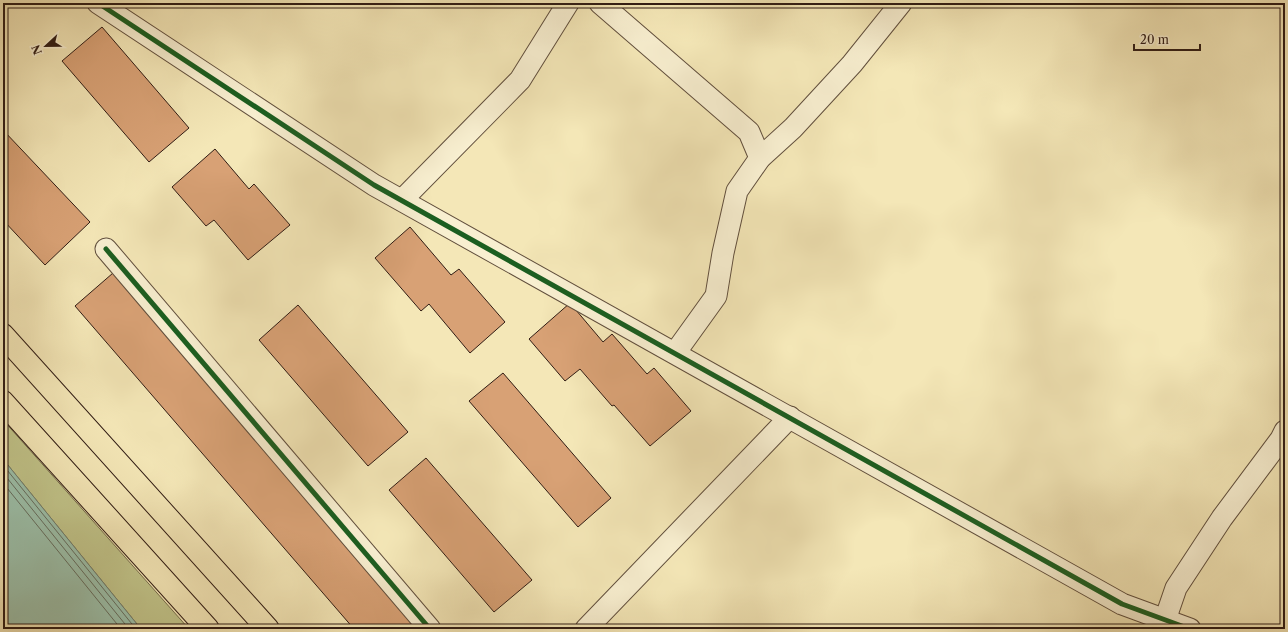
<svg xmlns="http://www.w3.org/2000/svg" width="1288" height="632" font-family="'Libre Caslon Text',serif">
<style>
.green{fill:#c1c48a;stroke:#78704f}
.water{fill:#9cc0aa;stroke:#717e6e}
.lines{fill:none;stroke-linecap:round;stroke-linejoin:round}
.shore{stroke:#666e5f;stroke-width:1}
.building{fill:#d8a175;stroke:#301c14}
.minor-casing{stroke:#614f3d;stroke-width:23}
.highway-casing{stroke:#301c14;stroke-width:24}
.minor{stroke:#f8efd0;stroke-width:21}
.highway{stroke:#f4e7b7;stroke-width:22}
.cycleway-casing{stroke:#f8efd0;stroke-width:8}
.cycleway{stroke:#1b5e20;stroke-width:5}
</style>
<rect width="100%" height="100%" fill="#f4e7b7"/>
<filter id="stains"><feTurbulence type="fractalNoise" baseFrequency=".005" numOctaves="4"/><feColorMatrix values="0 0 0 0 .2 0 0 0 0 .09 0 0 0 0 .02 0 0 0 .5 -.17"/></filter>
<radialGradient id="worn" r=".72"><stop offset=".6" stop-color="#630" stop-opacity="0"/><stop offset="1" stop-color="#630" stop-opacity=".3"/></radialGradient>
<polygon class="green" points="3,420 189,629 141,629 3,459"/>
<polygon class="water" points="3,459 141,629 3,629"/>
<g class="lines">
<g class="shore">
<polyline points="3,465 136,629"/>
<polyline points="3,473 129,629"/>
<polyline points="3,483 121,629"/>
</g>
</g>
<g class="building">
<polygon points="102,27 189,128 149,162 62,61"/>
<polygon points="3,130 90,222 45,265 3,220"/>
<polygon points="215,149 249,189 254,184 290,225 248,260 214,220 206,226 172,187"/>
<polygon points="410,227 451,275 459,269 505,322 470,353 429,304 421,311 375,258"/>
<polygon points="113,273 420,629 354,629 75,306"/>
<polygon points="570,303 603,342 612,334 647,374 654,368 691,411 650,446 614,405 612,406 580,369 565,381 529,339"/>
<polygon points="298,305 408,432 368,466 259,340"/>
<polygon points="503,373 611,498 578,527 469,401"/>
<polygon points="426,458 532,580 494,612 389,490"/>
</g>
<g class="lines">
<defs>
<g id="minor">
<polyline points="98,3 374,185 1122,604 1190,629"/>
<polyline points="600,3 749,132 760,158"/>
<polyline points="402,200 520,80 568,3"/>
<polyline points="106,249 430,629"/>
<polyline points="675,353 716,296 723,253 737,191 760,158 793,128 852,64 901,3"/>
<polyline points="1165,620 1176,588 1222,518 1281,439 1285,431"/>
<polyline points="586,629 790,417"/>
</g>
<g id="highway">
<polyline points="3,335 268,629"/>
<polyline points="3,402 208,629"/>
</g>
</defs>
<use href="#minor" class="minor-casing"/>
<use href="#highway" class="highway-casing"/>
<use href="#minor" class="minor"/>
<use href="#highway" class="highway"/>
<defs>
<g id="cycleway">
<polyline points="98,3 374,185 1122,604 1190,629"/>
<polyline points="106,249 430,629"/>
</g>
</defs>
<use href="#cycleway" class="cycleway-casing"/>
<use href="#cycleway" class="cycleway"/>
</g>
<rect width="1288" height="632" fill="none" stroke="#f4e7b7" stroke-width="16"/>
<rect x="4" y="4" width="1280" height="624" fill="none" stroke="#301c14" stroke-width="2"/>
<rect x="8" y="8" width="1272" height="616" fill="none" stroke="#301c14"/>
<g transform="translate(46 46) rotate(248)" stroke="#f8efd0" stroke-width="3" paint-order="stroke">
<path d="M0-3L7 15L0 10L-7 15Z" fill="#301c14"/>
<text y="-6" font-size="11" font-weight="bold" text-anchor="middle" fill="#301c14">N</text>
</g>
<path d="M1134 44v6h66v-6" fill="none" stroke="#301c14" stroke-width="2"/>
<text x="1140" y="44" font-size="12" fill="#301c14" stroke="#f8efd0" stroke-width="3" paint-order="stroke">20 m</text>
<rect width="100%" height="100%" filter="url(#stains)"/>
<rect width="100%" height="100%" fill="url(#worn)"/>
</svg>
